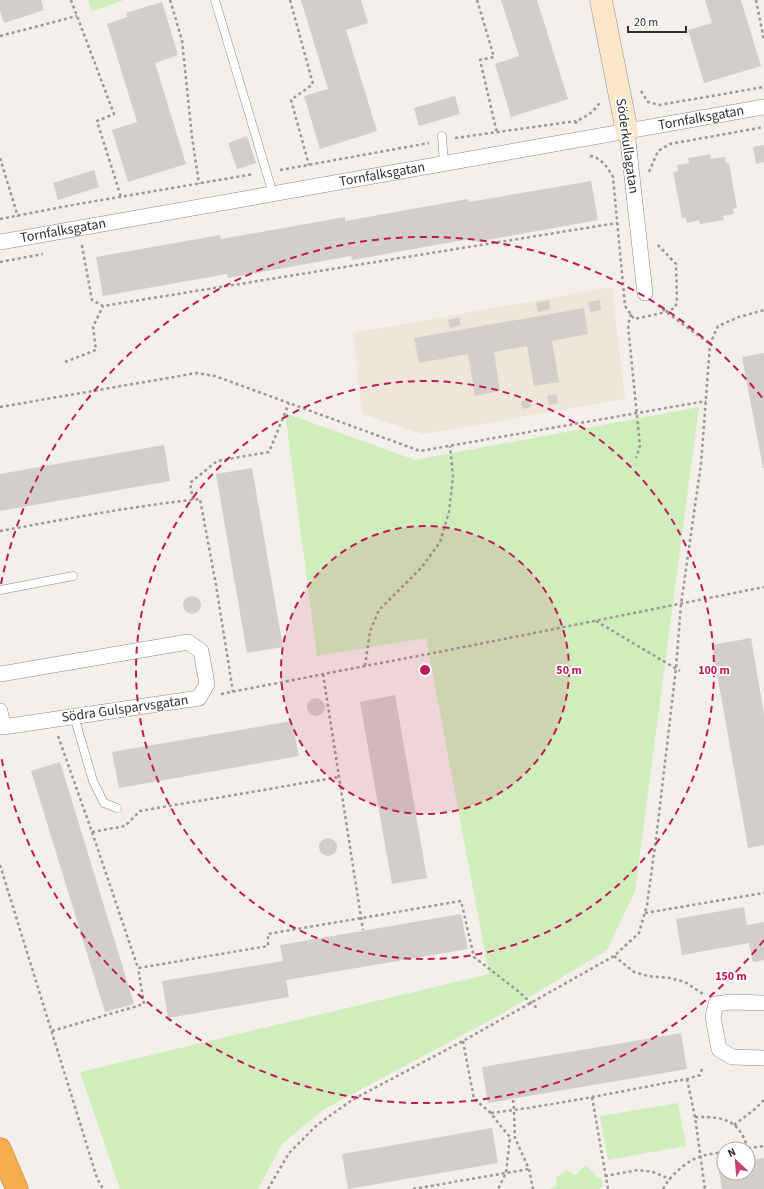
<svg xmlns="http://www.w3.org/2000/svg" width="764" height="1189" font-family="'Source Sans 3',sans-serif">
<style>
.built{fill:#efe6da}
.green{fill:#d0eebc}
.building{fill:#d3cec9}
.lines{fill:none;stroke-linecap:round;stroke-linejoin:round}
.lane-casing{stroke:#8c8883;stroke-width:9}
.street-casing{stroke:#8c8883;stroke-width:16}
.secondary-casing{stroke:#8c8883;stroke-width:23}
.highway-casing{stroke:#b28142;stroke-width:23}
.path{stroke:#9b9895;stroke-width:2.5;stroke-dasharray:3 3;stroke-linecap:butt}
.lane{stroke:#fff;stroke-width:8}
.street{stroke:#fff;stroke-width:15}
.secondary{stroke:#fde6ca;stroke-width:22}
.highway{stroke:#f8ad4d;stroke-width:22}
.ring{fill:none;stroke:#c2185b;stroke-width:2;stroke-dasharray:7 5}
.labels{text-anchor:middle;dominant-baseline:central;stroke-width:3.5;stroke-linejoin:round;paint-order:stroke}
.street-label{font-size:14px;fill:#302f2d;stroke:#fff}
.centre{fill:#c2185b;stroke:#fff;stroke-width:2}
.ring-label{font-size:12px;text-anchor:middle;font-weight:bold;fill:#c2185b;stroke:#fff;stroke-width:3.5;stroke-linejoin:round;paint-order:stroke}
</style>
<rect width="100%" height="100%" fill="#f3efea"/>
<polygon class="built" points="612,287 625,399 423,434 362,414 353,333"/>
<g class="green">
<polygon points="88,0 124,0 92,11"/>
<polygon points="699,407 635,891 607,950 498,1016 324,1109 282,1144 258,1189 120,1189 80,1072 489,974 426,638 317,656 285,413 415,460"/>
<polygon points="678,1103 686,1146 608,1160 600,1116"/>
<polygon points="586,1165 598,1178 601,1178 603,1186 599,1189 550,1189 557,1185 556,1177 567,1170 575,1175"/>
</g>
<g class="building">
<polygon points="0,0 41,0 44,10 4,23 0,11"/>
<polygon points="301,0 361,0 368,23 346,30 377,131 320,149 304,96 328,89"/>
<polygon points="501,0 537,0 568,99 511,117 495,64 519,56"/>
<polygon points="705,0 741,0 761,66 704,83 688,30 712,23"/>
<polygon points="162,2 178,55 155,63 186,164 128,182 112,130 137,122 107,24 127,17 126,13"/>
<polygon points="455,96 460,114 419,126 414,108"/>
<polygon points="247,136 256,163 237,169 228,143"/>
<polygon points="764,145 764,162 756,164 753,147"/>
<polygon points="710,154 711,159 725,157 726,163 729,163 737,208 733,209 734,214 723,216 724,220 700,224 699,220 687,223 686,217 682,218 673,172 678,171 677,165 689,163 688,158"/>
<polygon points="94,170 99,187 58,200 53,183"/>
<polygon points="591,181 598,220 476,242 475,238 352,260 351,256 228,278 227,274 103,296 96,257 220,235 221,239 345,217 345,221 468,199 469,202"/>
<polygon points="549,300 550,309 538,312 536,303"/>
<polygon points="600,300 601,310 590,312 588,302"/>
<polygon points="584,308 588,334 552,341 559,382 534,386 527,346 494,352 500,391 475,396 468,354 419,363 414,338"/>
<polygon points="459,317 461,325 450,328 448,320"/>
<polygon points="764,353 764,468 763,468 742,357"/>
<polygon points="557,394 558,403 549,405 547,396"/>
<polygon points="529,400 531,407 522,409 521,401"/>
<polygon points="164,445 170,481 0,511 0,474"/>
<polygon points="252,468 283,647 247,653 216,474"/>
<circle cx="192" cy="605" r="9"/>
<polygon points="751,638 764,714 764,845 748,848 712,645"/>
<polygon points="395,695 427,878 392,884 360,702"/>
<circle cx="316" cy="707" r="9"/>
<polygon points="292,721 299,756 119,788 112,752"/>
<polygon points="60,762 134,1004 105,1012 31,771"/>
<circle cx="328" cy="847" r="9"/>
<polygon points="744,907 747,925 764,922 764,960 753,962 749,943 682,955 676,919"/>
<polygon points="461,914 468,949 286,980 289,997 168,1018 162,981 283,961 280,945"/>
<polygon points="681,1033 687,1069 488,1103 482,1067"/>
<polygon points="492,1128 498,1163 348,1189 342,1154"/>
<polygon points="764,1158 764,1189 722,1189 718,1166 724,1165 724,1173 748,1173 748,1161"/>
</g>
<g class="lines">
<defs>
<g id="lane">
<polyline points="215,0 273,194"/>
<polyline points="442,136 444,164"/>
<polyline points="0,590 73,576"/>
<polyline points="74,716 93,781 104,803 117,808"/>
</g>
<g id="street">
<polyline points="627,132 645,293"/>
<path id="s1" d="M0,242L764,107"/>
<polyline points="0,674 188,642 201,651 207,684 199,698 3,727 0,711"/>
<polyline points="764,1003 731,1002 716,1004 713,1017 719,1049 732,1057 764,1058"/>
</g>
<polyline id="secondary" points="601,0 627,132"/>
<polyline id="highway" points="0,1149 17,1189"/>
</defs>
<use href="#lane" class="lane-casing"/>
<use href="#street" class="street-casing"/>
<use href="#secondary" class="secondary-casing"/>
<use href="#highway" class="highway-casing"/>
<g class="path">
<polyline points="71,0 114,114 97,121 121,197"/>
<polyline points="170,0 182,40 192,137 199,184"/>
<polyline points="290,0 313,84 291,100 309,165"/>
<polyline points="477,0 494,57 480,60 497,133"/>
<polyline points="756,0 764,41"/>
<polyline points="0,36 77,16"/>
<polyline points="641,91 648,102 659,105 764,87"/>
<path d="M576,124V121C586,117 594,112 600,102"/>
<polyline points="455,138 576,121"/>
<path d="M590,156C601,157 608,168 613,177L625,306L634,319C648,316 662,314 675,308L677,301L676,264L657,244"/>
<polyline points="0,158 18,217"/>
<polyline points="280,170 429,143"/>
<polyline points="649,172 658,151 670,144 764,127"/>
<polyline points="0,219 67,206 254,174"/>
<polyline points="83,246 82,246 92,300 103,306 617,223"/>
<polyline points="0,262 43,254"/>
<polyline points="658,305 666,312 710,344"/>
<polyline points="631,314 628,325 640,446 636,458"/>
<polyline points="65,362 96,350 93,327 103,306"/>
<polyline points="0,407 197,373 215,376 420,451 706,401"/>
<polyline points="193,500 190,483 217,461 269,452 289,403"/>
<path d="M0,531C66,519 133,506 200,499L216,585L233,692"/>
<polyline points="596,621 680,671"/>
<polyline points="365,666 370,631 379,610 422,567 440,542 449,512 453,476 450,446"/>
<polyline points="323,674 363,930"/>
<polyline points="221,694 365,666 439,652 764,587"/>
<polyline points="58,736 92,832 138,968 268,946 268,934 461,901 474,957 518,991 538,1009"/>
<polyline points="92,832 125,826 140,811 339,777"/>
<polyline points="0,865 97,1178 103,1189"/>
<polyline points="645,913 764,893"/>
<polyline points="614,956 634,972 648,976 670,978 685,982 703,994"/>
<polyline points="52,1031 144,1004 138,968"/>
<polyline points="463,1041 474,1099 491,1113 499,1124 510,1137 506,1173 498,1189"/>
<polyline points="687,1079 695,1117 705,1189"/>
<polyline points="592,1097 608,1189"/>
<polyline points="513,1100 514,1110 515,1138 529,1169 533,1189"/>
<path d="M491,1113C557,1105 622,1091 687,1079L700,1075L703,1066"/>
<path d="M695,1117C730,1116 743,1123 750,1159"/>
<polyline points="734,1125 755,1109 764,1100"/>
<polyline points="742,1149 764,1146"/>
<polyline points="605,1176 638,1170 653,1172 670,1179"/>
<polyline points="268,1189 289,1153 317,1125 352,1100 463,1041 614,956 639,933 647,905 657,831 676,668 681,604 701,464 710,344 718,326 739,317 764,310"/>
<polyline points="413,1189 529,1169"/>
<path d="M663,1189C669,1177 688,1159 702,1156C709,1154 717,1153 724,1152"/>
</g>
<use href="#lane" class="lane"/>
<use href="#street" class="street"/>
<use href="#secondary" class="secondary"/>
<use href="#highway" class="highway"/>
</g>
<circle cx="425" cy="670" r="144" fill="#c2185b" fill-opacity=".12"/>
<g class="ring">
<circle cx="425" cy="670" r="144"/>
<circle cx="425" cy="670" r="289"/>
<path d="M764 940A433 433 0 0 1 1 756M1 584A433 433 0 0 1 764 400"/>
</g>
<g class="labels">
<g class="street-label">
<text stroke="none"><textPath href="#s1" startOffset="712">Tornfalksgatan</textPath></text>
<text transform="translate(627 146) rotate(82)">Söderkullagatan</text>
<text stroke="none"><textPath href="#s1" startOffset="388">Tornfalksgatan</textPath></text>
<text stroke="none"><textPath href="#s1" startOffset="64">Tornfalksgatan</textPath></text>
<text transform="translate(125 709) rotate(-8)">Södra Gulsparvsgatan</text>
</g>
</g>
<circle cx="425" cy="670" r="6" class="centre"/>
<g class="ring-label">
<text x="569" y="674">50 m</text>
<text x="714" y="674">100 m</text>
<text x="731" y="980">150 m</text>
</g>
<g transform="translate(736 1161) rotate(334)"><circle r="19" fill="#ffffff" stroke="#acacab"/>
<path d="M0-3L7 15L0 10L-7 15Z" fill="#c93f75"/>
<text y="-6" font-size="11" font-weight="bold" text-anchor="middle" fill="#302f2d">N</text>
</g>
<path d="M628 26v6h58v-6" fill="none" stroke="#302f2d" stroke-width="2"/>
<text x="634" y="26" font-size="12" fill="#302f2d" stroke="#ffffff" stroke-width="3" paint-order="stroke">20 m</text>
</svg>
